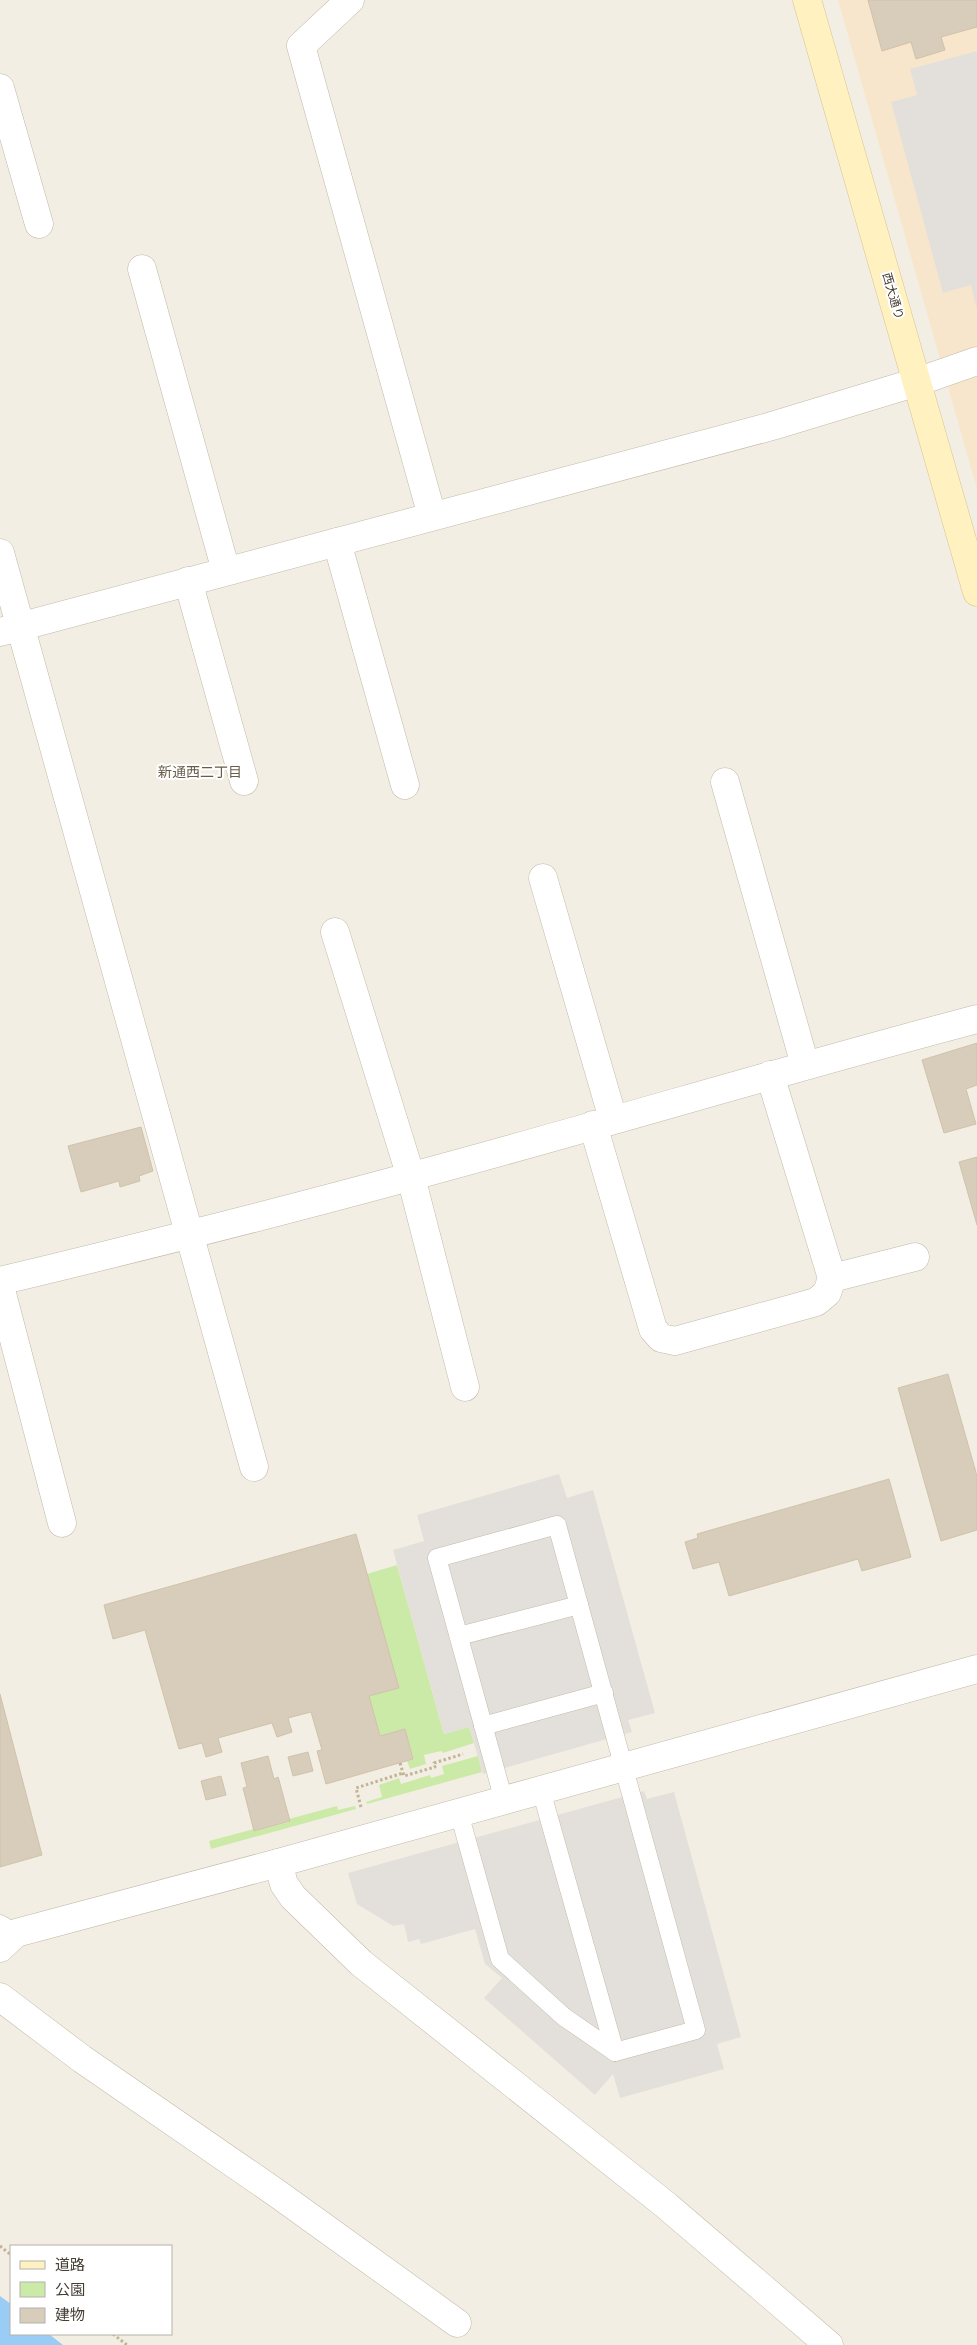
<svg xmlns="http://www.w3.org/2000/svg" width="977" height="2345" font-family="Arial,'Noto Sans JP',sans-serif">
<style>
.commercial{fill:#f7e6cc}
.green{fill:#cbeaa8}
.parking{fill:#e3e0dc}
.water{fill:#9acdf5}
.building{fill:#d8cdba;stroke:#d0c2aa}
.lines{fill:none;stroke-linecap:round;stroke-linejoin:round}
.lane-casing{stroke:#c2b9a8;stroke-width:19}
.street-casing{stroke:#c2b9a8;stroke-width:29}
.secondary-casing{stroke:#d6c58f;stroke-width:29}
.path{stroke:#c1b395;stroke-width:3;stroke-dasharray:2.5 2.5;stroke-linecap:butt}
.lane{stroke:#fff;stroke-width:18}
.street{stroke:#fff;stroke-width:28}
.secondary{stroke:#fff1c0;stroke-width:28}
.labels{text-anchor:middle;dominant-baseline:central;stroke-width:4;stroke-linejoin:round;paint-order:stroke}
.street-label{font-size:12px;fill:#453e33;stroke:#fff}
.neighbourhood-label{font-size:14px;fill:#685d49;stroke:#fff}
</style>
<rect width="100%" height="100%" fill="#f3eee3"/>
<polygon class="commercial" points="838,0 977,0 977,489"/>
<g class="green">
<polygon points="397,1565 444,1734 469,1727 474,1743 443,1753 441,1751 424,1755 426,1764 410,1769 407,1761 413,1759 405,1729 380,1736 369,1696 399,1688 367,1574"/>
<polygon points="478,1756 482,1772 367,1804 366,1802 382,1797 379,1785 399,1778 401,1784 430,1775 431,1778 444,1774 442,1766"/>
<polygon points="337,1806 338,1810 355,1806 356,1809 211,1849 209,1841 254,1829 255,1831 289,1822 289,1819"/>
</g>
<g class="parking">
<polygon points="977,51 977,310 971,285 943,293 891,102 917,95 910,69"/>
<polygon points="559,1474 567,1498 593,1490 655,1713 628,1720 632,1732 483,1774 469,1727 444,1734 393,1550 424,1541 417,1515"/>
<polygon points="644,1791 647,1799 674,1792 741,2037 717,2044 724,2069 620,2098 613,2074 595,2095 484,1998 502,1978 485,1964 475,1929 421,1944 419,1939 408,1942 404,1924 393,1926 357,1904 348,1873"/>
</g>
<polygon class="water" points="0,2296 11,2304 11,2334 49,2334 63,2345 0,2345"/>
<g class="building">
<polygon points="868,0 977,0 977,27 941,37 945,50 916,59 911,42 882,51"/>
<polygon points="977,1043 977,1085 966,1089 976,1124 944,1133 922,1060"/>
<polygon points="141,1127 153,1171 139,1176 140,1181 120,1187 119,1181 81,1192 68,1146"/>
<polygon points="977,1157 977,1225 959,1162"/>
<polygon points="948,1374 977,1476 977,1530 941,1541 898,1388"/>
<polygon points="889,1479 911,1557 862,1571 858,1559 729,1596 719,1562 693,1569 685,1542 698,1538 697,1534"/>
<polygon points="356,1534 399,1688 369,1696 380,1736 405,1729 413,1759 326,1784 317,1751 322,1750 311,1712 288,1718 292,1732 277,1737 272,1723 218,1738 222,1752 206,1757 202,1743 179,1749 145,1630 113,1639 104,1605"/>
<polygon points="0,1694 42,1855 0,1867"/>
<polygon points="308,1752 313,1771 293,1776 288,1757"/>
<polygon points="268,1756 274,1779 278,1777 279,1780 290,1821 254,1831 243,1788 247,1787 241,1763"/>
<polygon points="221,1776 226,1795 206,1800 201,1781"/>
</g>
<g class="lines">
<defs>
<g id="lane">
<polyline points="459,1636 579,1605"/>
<polyline points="483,1726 604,1693"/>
<polyline points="504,1801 437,1558 557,1525 696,2030 615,2052 541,1790"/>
<polyline points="459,1813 500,1959 564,2017 615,2052"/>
<polyline points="0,1924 16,1933"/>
</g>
<g id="street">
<polyline points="350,0 301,46 432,516"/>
<polyline points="0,88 39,224"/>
<polyline points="142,269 226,571"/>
<polyline points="337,542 405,785"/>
<polyline points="0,553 254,1467"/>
<polyline points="188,581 244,781"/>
<polyline points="0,632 772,426 917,382 977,361"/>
<polyline points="725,782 805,1065"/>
<polyline points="543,878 613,1119"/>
<polyline points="335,932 411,1177 465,1387"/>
<polyline points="593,1125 653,1329 661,1338 675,1341 816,1302 827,1293 832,1278 770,1075"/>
<polyline points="832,1278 915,1257"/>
<path d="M0,1281C137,1248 273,1214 409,1177C599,1126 787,1069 977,1019"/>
<polyline points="0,1286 62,1523"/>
<polyline points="278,1863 284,1884 293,1897 361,1963 667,2206 829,2345"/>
<polyline points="0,1948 16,1933 278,1863 977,1669"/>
<polyline points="0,1997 82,2059 275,2192 457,2323"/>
</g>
<polyline id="secondary" points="807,0 977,592"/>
</defs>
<use href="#lane" class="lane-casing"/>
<use href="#street" class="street-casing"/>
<use href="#secondary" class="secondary-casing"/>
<g class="path">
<polyline points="400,1763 404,1776 435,1767 434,1763 463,1754"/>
<polyline points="361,1807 356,1788 403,1773"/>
<polyline points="0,2246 11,2255"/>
<polyline points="113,2334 127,2345"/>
</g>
<use href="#lane" class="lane"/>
<use href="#street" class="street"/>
<use href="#secondary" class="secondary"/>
</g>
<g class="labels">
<g class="street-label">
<text transform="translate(893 296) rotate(74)">西大通り</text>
</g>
<g class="neighbourhood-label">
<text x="200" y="772">新通西二丁目</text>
</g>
</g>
<rect x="10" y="2245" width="162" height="90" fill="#ffffff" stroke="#b5b2ad"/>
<rect x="20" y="2261" width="25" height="8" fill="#fff1c0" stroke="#b5b2ad"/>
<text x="55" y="2270" font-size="15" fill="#453e33">道路</text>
<rect x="20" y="2282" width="25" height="15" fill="#cbeaa8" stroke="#b5b2ad"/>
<text x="55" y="2295" font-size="15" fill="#453e33">公園</text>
<rect x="20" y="2308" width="25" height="15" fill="#d8cdba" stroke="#b5b2ad"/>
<text x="55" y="2320" font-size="15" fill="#453e33">建物</text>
</svg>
